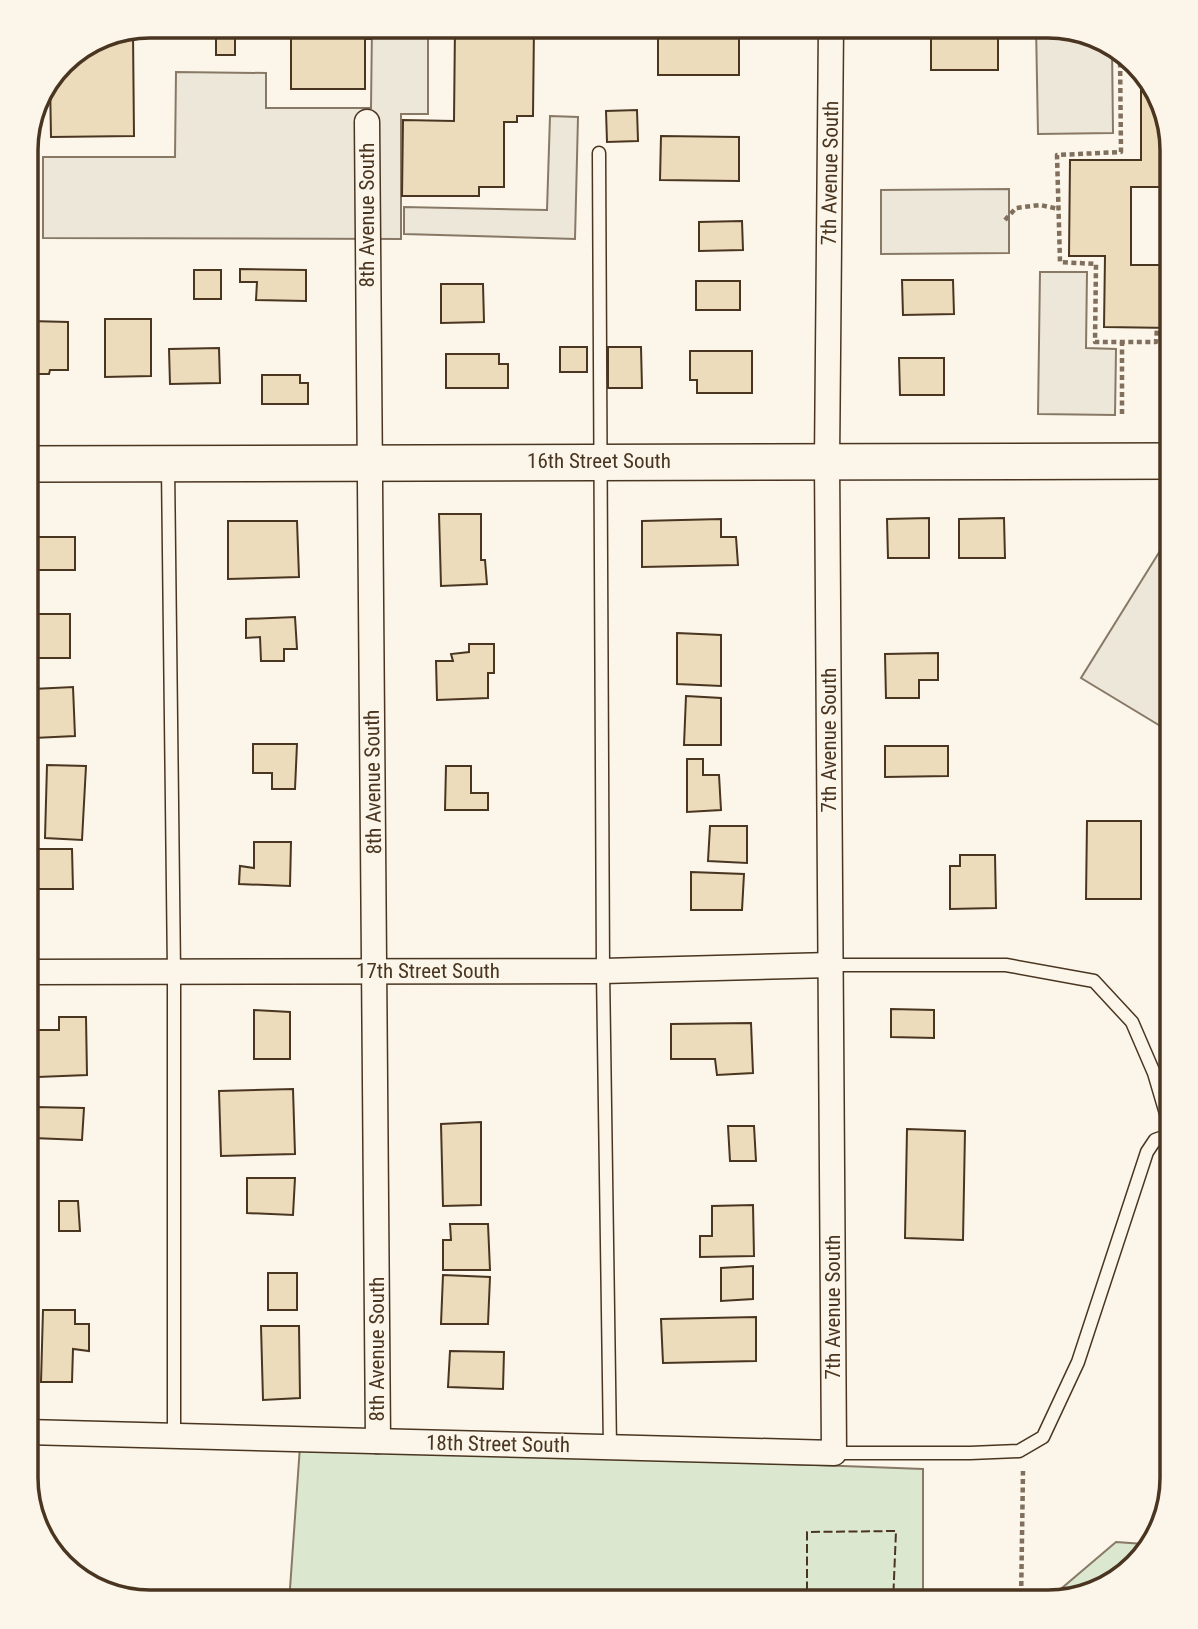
<svg xmlns="http://www.w3.org/2000/svg" width="1198" height="1629" font-family="'Roboto Condensed',sans-serif">
<style>
.green{fill:#dce7d0;stroke:#887966;stroke-width:2}
.parking{fill:#ede7d9;stroke:#887966;stroke-width:2}
.building{fill:#ecdcbc;stroke:#4a3520;stroke-width:2}
.lines{fill:none;stroke-linecap:round;stroke-linejoin:round}
.lane-casing{stroke:#4a3520;stroke-width:15}
.street-casing{stroke:#4a3520;stroke-width:27}
.secondary-casing{stroke:#4a3520;stroke-width:38}
.path{stroke:#7f6f5c;stroke-width:4.5;stroke-dasharray:5 3.5;stroke-linecap:butt}
.lane{stroke:#fbf6e9;stroke-width:12}
.street{stroke:#fbf6e9;stroke-width:24}
.secondary{stroke:#fbf6e9;stroke-width:35}
.fence{stroke:#4a3520;stroke-width:2;stroke-dasharray:9 3.5;stroke-linecap:butt}
.labels{text-anchor:middle;dominant-baseline:central;stroke-width:5;stroke-linejoin:round;paint-order:stroke}
.street-label{font-size:21px;fill:#4a3520;stroke:#fbf6e9}
.rim{fill:none;stroke:#4a3520;stroke-width:3.5}
</style>
<rect width="100%" height="100%" fill="#fbf6e9"/>
<g class="green">
<polygon points="300,1446 923,1469 923,1603 289,1603"/>
<polygon points="1116,1542 1144,1544 1147,1548 1110,1586 1049,1602 1049,1599"/>
</g>
<g class="parking">
<polygon points="372,26 428,26 428,114 401,114 401,239 43,238 43,157 175,157 176,72 266,73 266,108 371,108"/>
<polygon points="1055,26 1112,45 1113,133 1038,134 1036,26"/>
<polygon points="550,116 578,117 575,239 404,234 404,207 547,210"/>
<polygon points="1009,189 1009,253 881,254 881,190"/>
<polygon points="1040,272 1087,272 1086,348 1116,349 1115,415 1038,414"/>
<polygon points="1163,546 1172,551 1172,733 1081,678"/>
</g>
<g class="building">
<polygon points="181,26 371,26 371,39 365,39 365,89 291,89 291,37 235,37 235,55 216,55 216,37 181,37"/>
<polygon points="455,26 534,26 533,116 517,116 517,122 504,122 504,187 479,187 479,196 402,196 403,120 454,121"/>
<rect x="658" y="26" width="81" height="49"/>
<polygon points="133,33 134,136 51,137 50,81 68,57"/>
<rect x="931" y="36" width="67" height="34"/>
<polygon points="1141,90 1155,90 1172,151 1172,187 1131,187 1131,265 1172,265 1172,328 1104,327 1105,256 1069,256 1070,160 1141,160"/>
<polygon points="637,110 638,141 607,142 606,111"/>
<polygon points="661,136 739,137 739,181 660,180"/>
<polygon points="742,221 743,250 699,251 699,222"/>
<polygon points="240,269 306,270 306,301 256,300 257,282 240,282"/>
<rect x="194" y="270" width="27" height="29"/>
<polygon points="902,280 953,280 954,314 903,315"/>
<rect x="696" y="281" width="44" height="29"/>
<polygon points="441,284 483,284 484,322 441,323"/>
<polygon points="105,319 151,319 151,376 105,377"/>
<polygon points="30,321 68,322 68,370 50,370 49,374 37,374 38,342 30,342"/>
<rect x="560" y="347" width="27" height="25"/>
<polygon points="608,347 641,347 642,388 608,388"/>
<polygon points="219,348 220,383 170,384 169,349"/>
<polygon points="690,351 752,351 752,393 697,393 697,380 690,380"/>
<polygon points="446,354 499,354 499,364 508,364 508,388 446,388"/>
<polygon points="899,358 944,358 944,395 900,395"/>
<polygon points="262,375 300,375 300,383 308,383 308,404 262,404"/>
<polygon points="439,514 481,514 481,560 485,560 487,584 441,586"/>
<polygon points="929,518 929,558 888,558 887,519"/>
<polygon points="1004,518 1005,558 959,558 959,519"/>
<polygon points="721,519 721,537 736,537 738,565 642,567 642,521"/>
<polygon points="228,521 297,521 299,577 228,579"/>
<rect x="34" y="537" width="41" height="33"/>
<rect x="34" y="614" width="36" height="44"/>
<polygon points="295,617 297,649 284,649 284,661 261,661 260,637 246,638 246,619"/>
<polygon points="677,633 721,635 721,686 677,684"/>
<polygon points="469,644 494,644 494,673 488,673 488,698 437,700 436,661 453,661 451,654 469,652"/>
<polygon points="938,653 938,680 919,680 919,698 886,698 885,654"/>
<polygon points="73,687 75,736 34,738 33,689"/>
<polygon points="686,696 721,698 721,745 684,745"/>
<polygon points="253,744 297,744 295,789 272,789 272,773 253,773"/>
<polygon points="885,746 948,746 948,776 885,777"/>
<polygon points="687,759 703,759 703,775 719,775 721,810 687,812"/>
<polygon points="47,765 86,766 82,840 45,838"/>
<polygon points="446,766 471,766 471,793 488,793 488,810 445,810"/>
<polygon points="1087,821 1141,821 1141,899 1086,899"/>
<polygon points="710,826 747,826 747,863 708,861"/>
<polygon points="254,842 291,842 290,886 239,884 240,866 254,868"/>
<polygon points="38,849 72,849 73,889 38,889"/>
<polygon points="960,855 995,855 996,908 950,909 950,866 960,866"/>
<polygon points="691,872 744,874 742,910 691,910"/>
<polygon points="891,1009 934,1010 934,1038 891,1037"/>
<polygon points="254,1010 290,1012 290,1059 254,1059"/>
<polygon points="59,1017 86,1017 87,1075 38,1077 36,1030 59,1030"/>
<polygon points="751,1023 753,1073 717,1075 715,1059 671,1059 671,1024"/>
<polygon points="293,1089 295,1154 221,1156 219,1091"/>
<polygon points="34,1107 84,1108 82,1140 33,1138"/>
<polygon points="481,1122 481,1205 443,1206 441,1124"/>
<polygon points="728,1126 754,1126 756,1161 730,1161"/>
<polygon points="907,1129 965,1131 963,1240 905,1238"/>
<polygon points="247,1178 295,1178 293,1215 247,1213"/>
<polygon points="59,1201 78,1201 80,1231 59,1231"/>
<polygon points="753,1205 754,1256 700,1257 700,1236 712,1236 712,1206"/>
<polygon points="450,1224 488,1224 490,1270 443,1270 443,1240 451,1240"/>
<polygon points="753,1266 753,1299 721,1301 721,1268"/>
<rect x="268" y="1273" width="29" height="37"/>
<polygon points="443,1275 490,1277 488,1324 441,1324"/>
<polygon points="43,1310 75,1310 75,1324 89,1324 89,1351 73,1349 72,1382 41,1382"/>
<polygon points="756,1317 756,1361 663,1363 661,1319"/>
<polygon points="261,1326 299,1326 300,1398 263,1400"/>
<polygon points="450,1351 504,1352 503,1389 448,1387"/>
</g>
<g class="lines">
<defs>
<g id="lane">
<polyline points="599,153 603,971 610,1447"/>
<polyline points="168,467 174,972 174,1436"/>
<polyline points="831,965 1006,965 1094,981 1132,1022 1154,1073 1172,1134"/>
<polyline points="834,1453 970,1453 1019,1451 1043,1437 1078,1362 1147,1152 1155,1140 1172,1134"/>
</g>
<g id="street">
<polyline points="367,122 378,1441"/>
<polyline points="26,972 603,971 831,965"/>
<polyline points="26,1432 834,1453 827,461 831,26"/>
</g>
<polyline id="secondary" points="26,464 1172,461"/>
</defs>
<use href="#lane" class="lane-casing"/>
<use href="#street" class="street-casing"/>
<use href="#secondary" class="secondary-casing"/>
<g class="path">
<polyline points="1120,54 1121,152 1057,155 1060,262 1096,264 1095,342 1156,342 1157,328"/>
<polyline points="1005,220 1016,208 1040,205 1059,209"/>
<polyline points="1122,414 1122,342"/>
<polyline points="1021,1603 1023,1471"/>
</g>
<use href="#lane" class="lane"/>
<use href="#street" class="street"/>
<use href="#secondary" class="secondary"/>
<polyline class="fence" points="807,1603 807,1532 896,1531 893,1603"/>
</g>
<g class="labels">
<g class="street-label">
<text transform="translate(830 173) rotate(-89)">7th Avenue South</text>
<text transform="translate(367 215) rotate(-90)">8th Avenue South</text>
<text x="599" y="461">16th Street South</text>
<text transform="translate(829 740) rotate(-90)">7th Avenue South</text>
<text transform="translate(373 782) rotate(-91)">8th Avenue South</text>
<text x="428" y="971">17th Street South</text>
<text transform="translate(833 1307) rotate(-90)">7th Avenue South</text>
<text transform="translate(377 1349) rotate(-90)">8th Avenue South</text>
<text transform="translate(498 1444) rotate(1)">18th Street South</text>
</g>
</g>
<path d="M0 0H1198V1629H0ZM150 38H1048A112 112 0 0 1 1160 150V1478A112 112 0 0 1 1048 1590H150A112 112 0 0 1 38 1478V150A112 112 0 0 1 150 38Z" fill="#fbf6e9" fill-rule="evenodd"/>
<path class="rim" d="M150 38H1048A112 112 0 0 1 1160 150V1478A112 112 0 0 1 1048 1590H150A112 112 0 0 1 38 1478V150A112 112 0 0 1 150 38Z"/>
</svg>
